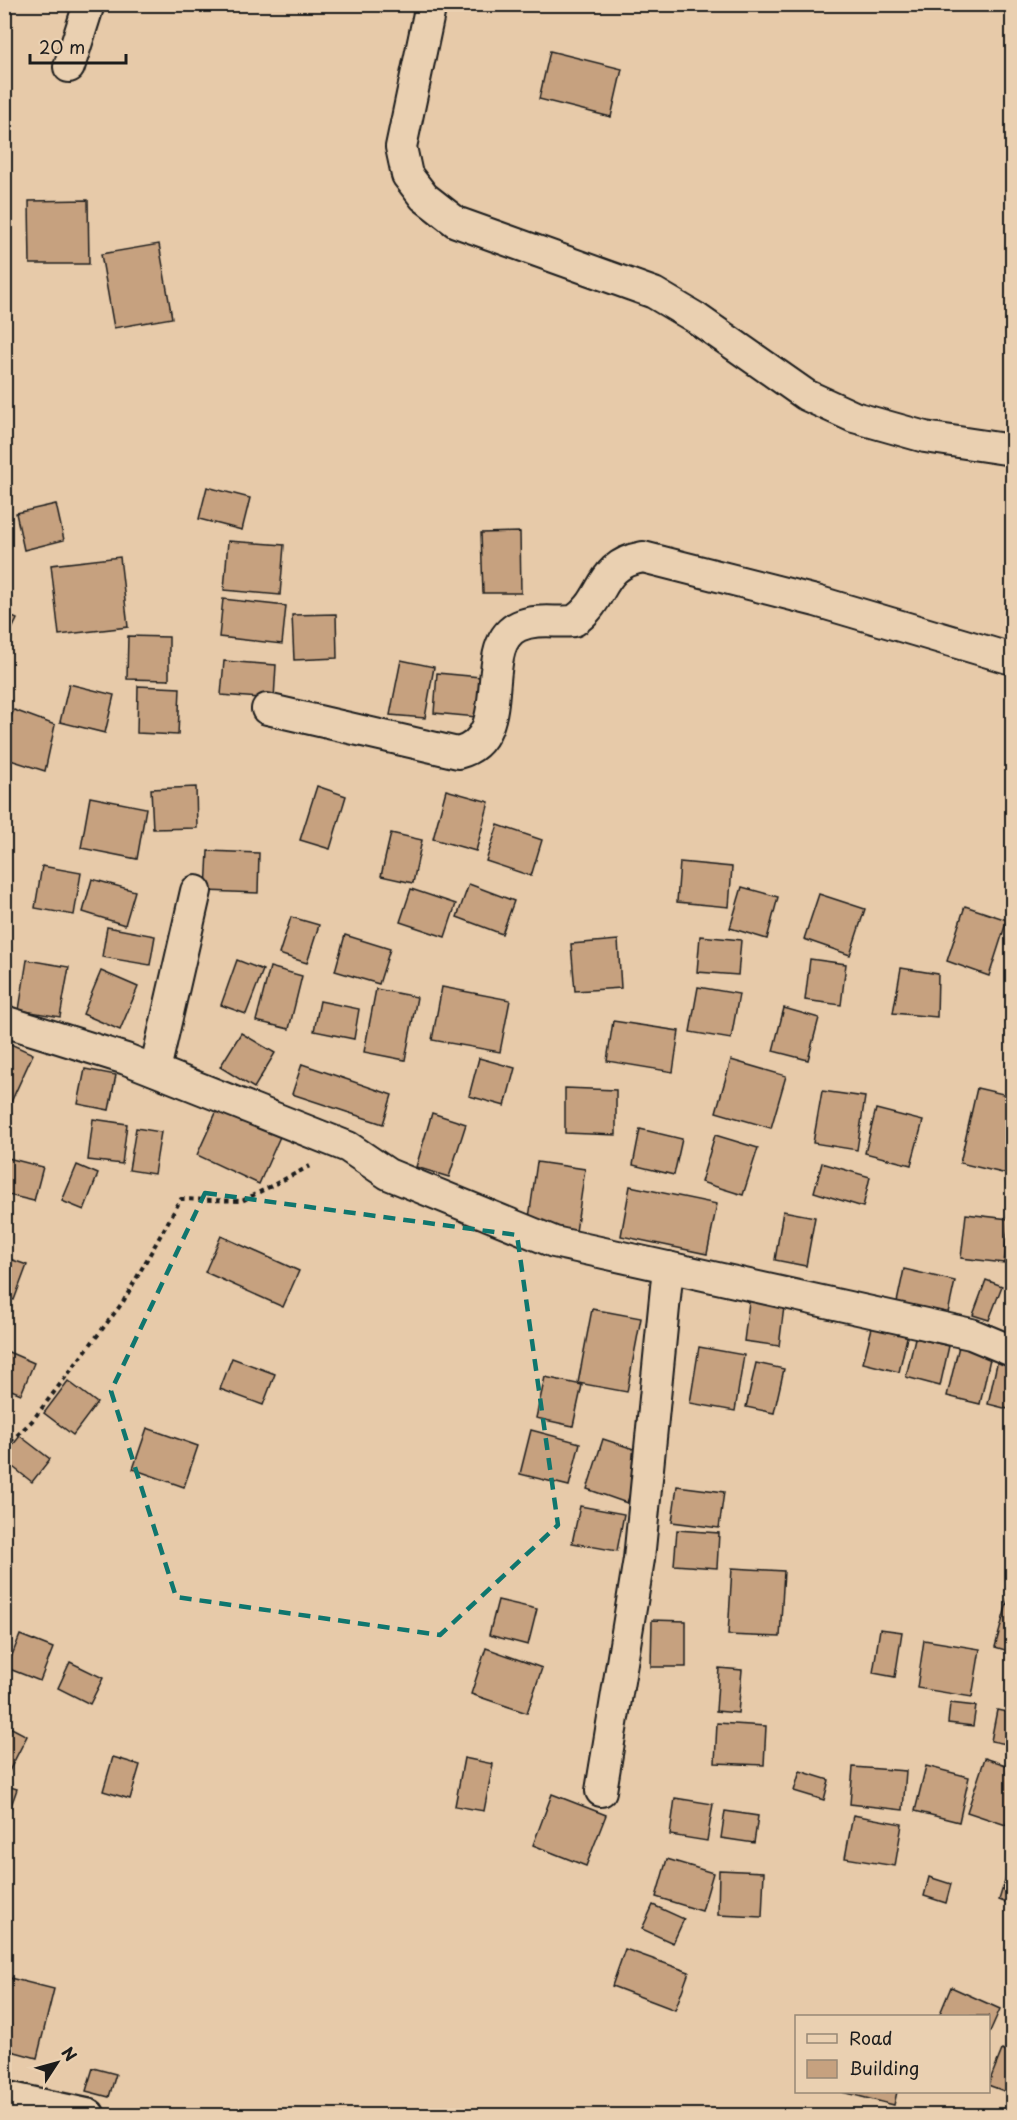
<svg xmlns="http://www.w3.org/2000/svg" width="1017" height="2120" font-family="'Playpen Sans',sans-serif">
<style>
.building{fill:#c6a17f;stroke:#1c1c1c;stroke-width:1.5}
.lines{fill:none;stroke-linecap:round;stroke-linejoin:round}
.minor-casing{stroke:#1c1c1c;stroke-width:34}
.tertiary-casing{stroke:#1c1c1c;stroke-width:38}
.path{stroke:#1c1c1c;stroke-width:4;stroke-dasharray:4.5 4.5;stroke-linecap:butt}
.minor{stroke:#ead0b1;stroke-width:30}
.tertiary{stroke:#ead0b1;stroke-width:33}
.marked{fill:none;stroke:#0f766e;stroke-width:4.5;stroke-dasharray:12 8;stroke-linejoin:round}
</style>
<rect width="100%" height="100%" fill="#e7caa9"/>
<filter id="ink" filterUnits="userSpaceOnUse"><feTurbulence type="fractalNoise" baseFrequency=".0167" numOctaves="2"/><feDisplacementMap in="SourceGraphic" scale="12" xChannelSelector="R" yChannelSelector="G"/><feConvolveMatrix kernelMatrix="1 2 1 2 8 2 1 2 1" color-interpolation-filters="sRGB"/></filter>
<g filter="url(#ink)">
<g class="building">
<polygon points="550,51 622,69 611,117 539,99"/>
<polygon points="88,200 89,264 30,264 29,201"/>
<polygon points="159,244 172,318 114,328 101,254"/>
<polygon points="207,487 250,498 242,530 199,519"/>
<polygon points="56,504 64,540 24,550 16,513"/>
<polygon points="520,532 521,593 483,593 481,533"/>
<polygon points="228,541 284,545 280,595 224,590"/>
<polygon points="120,557 128,627 59,635 51,565"/>
<polygon points="223,599 286,606 282,644 219,637"/>
<polygon points="4,613 17,619 4,646"/>
<polygon points="336,614 337,658 294,660 292,615"/>
<polygon points="128,636 169,637 169,680 127,679"/>
<polygon points="401,660 434,667 425,718 390,715"/>
<polygon points="224,661 276,665 274,699 221,695"/>
<polygon points="437,673 491,678 488,718 434,713"/>
<polygon points="69,684 114,695 105,733 60,722"/>
<polygon points="138,686 180,688 178,735 137,733"/>
<polygon points="14,710 55,725 45,771 4,758 4,732"/>
<polygon points="317,786 346,796 330,849 300,840"/>
<polygon points="196,787 197,828 153,829 151,789"/>
<polygon points="446,790 489,802 476,851 433,839"/>
<polygon points="90,797 146,808 137,859 81,848"/>
<polygon points="498,825 542,840 531,876 486,861"/>
<polygon points="391,833 422,840 413,883 381,876"/>
<polygon points="208,851 259,853 258,893 206,891"/>
<polygon points="680,862 732,867 729,907 677,902"/>
<polygon points="42,866 81,873 74,915 35,908"/>
<polygon points="92,879 135,891 125,925 83,912"/>
<polygon points="469,884 514,901 502,934 457,917"/>
<polygon points="742,887 778,897 767,939 730,928"/>
<polygon points="411,889 456,904 445,937 400,922"/>
<polygon points="819,894 865,909 850,955 804,939"/>
<polygon points="965,906 1007,920 989,976 947,961"/>
<polygon points="291,917 319,925 307,963 279,954"/>
<polygon points="107,927 155,936 150,965 102,957"/>
<polygon points="345,935 390,949 379,984 335,971"/>
<polygon points="700,936 741,940 738,975 697,972"/>
<polygon points="618,940 621,988 575,991 571,944"/>
<polygon points="810,959 846,964 841,1005 805,1000"/>
<polygon points="27,960 69,967 60,1017 19,1010"/>
<polygon points="237,960 263,970 246,1014 221,1005"/>
<polygon points="270,967 302,976 289,1029 256,1021"/>
<polygon points="901,968 938,974 937,1017 893,1013"/>
<polygon points="101,971 138,987 120,1030 83,1014"/>
<polygon points="442,987 510,1000 500,1052 432,1040"/>
<polygon points="698,987 739,994 731,1039 690,1032"/>
<polygon points="376,989 417,997 405,1060 364,1052"/>
<polygon points="320,1001 359,1009 354,1039 314,1031"/>
<polygon points="784,1008 819,1018 808,1060 773,1051"/>
<polygon points="613,1021 679,1031 673,1072 607,1061"/>
<polygon points="241,1033 275,1053 254,1088 220,1067"/>
<polygon points="4,1041 33,1054 11,1102 4,1099"/>
<polygon points="479,1058 515,1068 505,1106 469,1096"/>
<polygon points="731,1060 786,1076 771,1128 716,1112"/>
<polygon points="302,1064 392,1095 383,1124 292,1094"/>
<polygon points="85,1069 116,1075 109,1110 78,1104"/>
<polygon points="565,1088 616,1090 616,1135 565,1133"/>
<polygon points="977,1088 1012,1096 1012,1148 1007,1174 960,1163"/>
<polygon points="822,1091 865,1097 857,1150 813,1143"/>
<polygon points="220,1104 282,1132 259,1184 197,1155"/>
<polygon points="876,1109 923,1121 911,1165 865,1153"/>
<polygon points="432,1113 466,1124 449,1177 416,1167"/>
<polygon points="93,1119 127,1124 122,1164 88,1160"/>
<polygon points="136,1128 161,1132 154,1174 129,1170"/>
<polygon points="640,1129 682,1139 674,1175 633,1165"/>
<polygon points="715,1135 758,1148 743,1195 701,1182"/>
<polygon points="4,1157 43,1167 34,1201 4,1194"/>
<polygon points="537,1162 585,1169 576,1232 528,1225"/>
<polygon points="822,1163 870,1177 863,1207 814,1192"/>
<polygon points="77,1165 98,1174 84,1210 62,1201"/>
<polygon points="630,1186 717,1204 707,1254 621,1236"/>
<polygon points="783,1211 815,1217 806,1266 775,1260"/>
<polygon points="966,1214 1009,1219 1004,1263 961,1258"/>
<polygon points="221,1236 299,1271 283,1307 205,1272"/>
<polygon points="4,1257 27,1265 14,1300 4,1296"/>
<polygon points="904,1269 955,1281 948,1313 897,1302"/>
<polygon points="986,1280 1002,1286 989,1320 973,1315"/>
<polygon points="750,1294 785,1299 779,1346 744,1341"/>
<polygon points="592,1309 641,1318 627,1392 578,1383"/>
<polygon points="873,1324 908,1333 899,1372 863,1363"/>
<polygon points="915,1338 949,1346 940,1386 906,1377"/>
<polygon points="959,1346 991,1354 980,1404 947,1396"/>
<polygon points="699,1347 744,1355 735,1411 690,1403"/>
<polygon points="4,1350 34,1363 21,1394 4,1387"/>
<polygon points="232,1358 275,1374 263,1405 220,1389"/>
<polygon points="998,1359 1012,1362 1012,1410 988,1404"/>
<polygon points="756,1363 784,1369 774,1413 746,1407"/>
<polygon points="545,1377 582,1385 573,1426 536,1418"/>
<polygon points="68,1381 97,1403 73,1435 44,1413"/>
<polygon points="147,1428 198,1446 184,1487 133,1469"/>
<polygon points="531,1430 580,1443 569,1486 520,1474"/>
<polygon points="20,1436 50,1459 32,1482 4,1460 4,1456"/>
<polygon points="603,1439 643,1452 627,1503 587,1489"/>
<polygon points="677,1486 724,1492 719,1528 672,1522"/>
<polygon points="580,1506 624,1514 617,1551 572,1543"/>
<polygon points="677,1530 719,1533 717,1568 674,1565"/>
<polygon points="732,1568 784,1571 780,1637 728,1635"/>
<polygon points="1012,1585 1012,1652 995,1647"/>
<polygon points="498,1600 537,1609 528,1645 489,1635"/>
<polygon points="652,1620 686,1621 686,1667 651,1667"/>
<polygon points="880,1629 902,1632 895,1677 873,1673"/>
<polygon points="20,1635 53,1648 40,1681 7,1668"/>
<polygon points="924,1640 980,1649 972,1697 917,1688"/>
<polygon points="486,1648 542,1668 527,1713 471,1694"/>
<polygon points="70,1662 103,1678 90,1704 58,1688"/>
<polygon points="719,1668 742,1670 738,1713 716,1711"/>
<polygon points="950,1703 976,1706 973,1726 948,1723"/>
<polygon points="997,1710 1012,1713 1012,1758 1009,1757 1012,1745 991,1741"/>
<polygon points="717,1723 766,1726 764,1765 715,1763"/>
<polygon points="4,1724 27,1736 7,1775 4,1774"/>
<polygon points="113,1757 140,1765 130,1799 103,1791"/>
<polygon points="464,1758 493,1764 484,1811 455,1806"/>
<polygon points="985,1758 1012,1767 1012,1804 1006,1825 967,1812"/>
<polygon points="926,1766 969,1777 959,1822 915,1811"/>
<polygon points="853,1767 906,1771 903,1810 850,1804"/>
<polygon points="800,1771 829,1780 824,1800 794,1791"/>
<polygon points="4,1785 17,1789 4,1826"/>
<polygon points="552,1794 606,1815 586,1866 533,1845"/>
<polygon points="675,1798 713,1804 707,1841 670,1835"/>
<polygon points="725,1811 758,1816 754,1843 721,1838"/>
<polygon points="853,1815 902,1824 895,1866 845,1858"/>
<polygon points="667,1859 713,1873 702,1911 656,1897"/>
<polygon points="719,1870 764,1872 762,1917 718,1915"/>
<polygon points="1007,1874 1012,1876 1012,1905 999,1900"/>
<polygon points="929,1877 951,1884 946,1903 924,1896"/>
<polygon points="653,1905 684,1919 673,1943 642,1929"/>
<polygon points="625,1949 689,1972 675,2010 612,1986"/>
<polygon points="10,1978 54,1989 37,2058 4,2049 4,1999"/>
<polygon points="951,1987 1000,2009 988,2036 988,2016 939,2016"/>
<polygon points="1002,2050 1012,2054 1012,2094 988,2085"/>
<polygon points="93,2068 116,2074 109,2097 86,2091"/>
<polygon points="842,2092 897,2092 894,2105"/>
</g>
<g class="lines">
<defs>
<g id="minor">
<polyline points="431,4 401,147 407,175 424,197 456,222 654,293 696,318 806,395 854,417 925,437 1012,450"/>
<polyline points="69,67 89,4"/>
<path d="M267,709L458,753C517,738 475,645 519,626C537,618 556,623 574,621C607,599 597,565 643,557L816,601L1012,659"/>
<polyline points="4,1021 126,1059 348,1147 388,1174 554,1242 971,1334 1012,1351"/>
<polyline points="155,1070 196,891"/>
<polyline points="601,1791 639,1559 668,1267"/>
</g>
<polyline id="tertiary" points="4,2098 88,2116"/>
</defs>
<use href="#minor" class="minor-casing"/>
<use href="#tertiary" class="tertiary-casing"/>
<polyline class="path" points="4,1448 32,1421 123,1302 181,1199 242,1201 310,1166"/>
<use href="#minor" class="minor"/>
<use href="#tertiary" class="tertiary"/>
</g>
</g>
<path class="marked" d="M205,1193L517,1235L558,1525L440,1635L176,1597L111,1391Z"/>
<rect width="1017" height="2120" fill="none" stroke="#ead0b1" stroke-width="24"/>
<rect x="12" y="12" width="993" height="2096" fill="none" stroke="#1c1c1c" stroke-width="2" filter="url(#ink)"/>
<rect x="795" y="2015" width="195" height="78" fill="#ead0b1" stroke="#988875" stroke-width="1.5"/>
<rect x="807" y="2034" width="30" height="9" fill="#ead0b1" stroke="#988875" stroke-width="1.5"/>
<text x="849" y="2045" font-size="18" fill="#1c1c1c">Road</text>
<rect x="807" y="2060" width="30" height="18" fill="#c6a17f" stroke="#988875" stroke-width="1.5"/>
<text x="849" y="2075" font-size="18" fill="#1c1c1c">Building</text>
<g transform="translate(57 2063) rotate(54)" stroke="#ead0b1" stroke-width="4.5" paint-order="stroke">
<path d="M0-4.5L10 22L0 15L-10 22Z" fill="#1c1c1c"/>
<text y="-9" font-size="16" font-weight="bold" text-anchor="middle" fill="#1c1c1c">N</text>
</g>
<path d="M30 54v9h96v-9" fill="none" stroke="#1c1c1c" stroke-width="3"/>
<text x="39" y="54" font-size="18" fill="#1c1c1c" stroke="#ead0b1" stroke-width="4.5" paint-order="stroke">20 m</text>
</svg>
